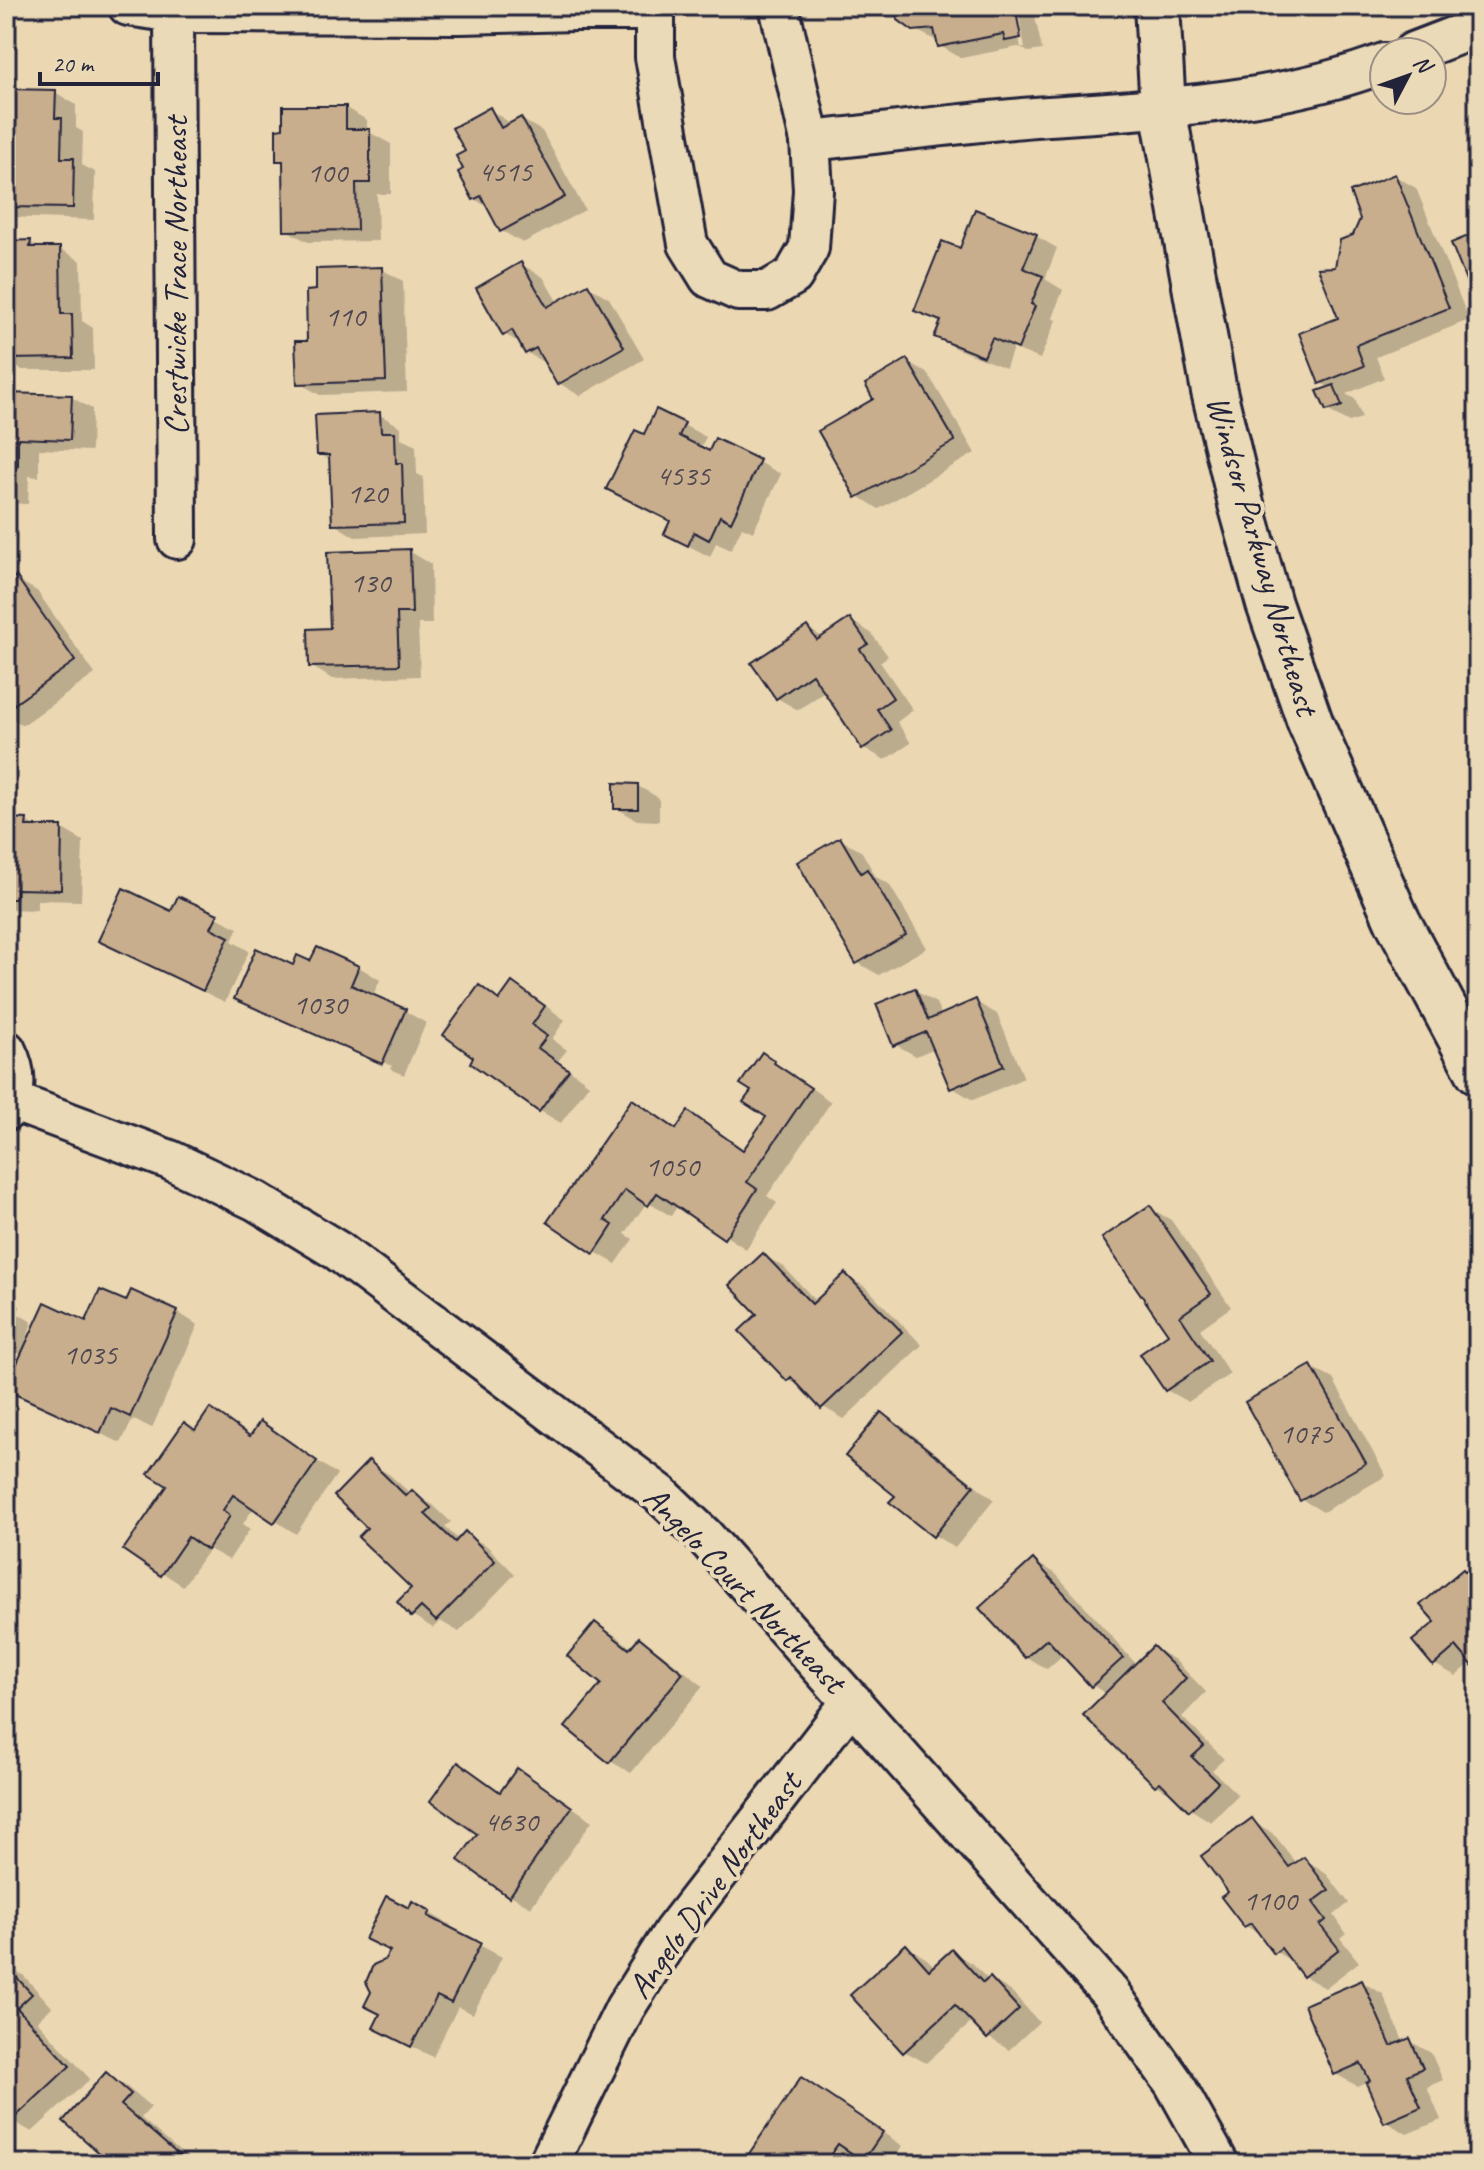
<svg xmlns="http://www.w3.org/2000/svg" width="1484" height="2170" font-family="Caveat,sans-serif">
<style>
.shadow{fill:#0003}
.building{fill:#c8ae8d;stroke:#22223b;stroke-width:2}
.lines{fill:none;stroke-linecap:round;stroke-linejoin:round}
.street-casing{stroke:#22223b;stroke-width:44}
.secondary-casing{stroke:#22223b;stroke-width:50}
.street{stroke:#ebdab7;stroke-width:38}
.secondary{stroke:#ebdab7;stroke-width:44}
.labels{text-anchor:middle;dominant-baseline:central;stroke-width:8;stroke-linejoin:round;paint-order:stroke}
.number-label{font-size:30px;fill:#4c4550}
.street-label{font-size:34px;fill:#22223b;stroke:#ebdab7}
</style>
<rect width="100%" height="100%" fill="#ebd7b2"/>
<filter id="ink" filterUnits="userSpaceOnUse"><feTurbulence type="fractalNoise" baseFrequency=".0125" numOctaves="2"/><feDisplacementMap in="SourceGraphic" scale="16" xChannelSelector="R" yChannelSelector="G"/><feConvolveMatrix kernelMatrix="1 2 1 2 8 2 1 2 1" color-interpolation-filters="sRGB"/></filter>
<g filter="url(#ink)">
<g class="shadow">
<polygon points="895,6 1013,6 1021,48 1018,47 961,58 940,46 939,42 914,29"/>
<polygon points="1017,6 1033,6 1042,50 1028,52 1021,48 1025,48"/>
<polygon points="6,91 55,92 76,105 76,128 83,132 82,165 95,172 94,220 6,217"/>
<polygon points="346,108 367,120 367,131 391,144 391,194 377,194 378,241 308,242 286,230 285,164 278,160"/>
<polygon points="490,110 512,124 521,119 542,131 585,210 523,243 502,231 488,207 474,199 466,170 468,152"/>
<polygon points="1395,176 1416,188 1469,320 1376,357 1384,378 1346,394 1355,399 1362,418 1349,422 1327,410 1330,388 1321,383 1340,319 1337,268 1354,236"/>
<polygon points="976,212 1036,236 1057,248 1045,279 1063,290 1052,318 1056,320 1040,359 1013,348 1006,368 957,349 936,337 942,324 916,310 961,250"/>
<polygon points="30,242 41,249 60,249 81,261 82,321 93,328 94,370 22,370 6,361 6,243"/>
<polygon points="521,264 543,277 558,303 588,286 609,298 644,359 580,396 559,383 548,365 526,352 522,344 504,334"/>
<polygon points="381,269 403,281 407,392 320,395 299,383 310,343 318,292"/>
<polygon points="907,361 928,374 975,453 879,509 858,496 876,399"/>
<polygon points="6,395 71,397 92,409 91,451 39,449 39,477 29,476 28,504 6,503"/>
<polygon points="657,411 706,437 700,449 710,453 716,440 781,474 753,532 742,527 731,550 716,543 710,557 666,534 672,521 645,437"/>
<polygon points="380,415 401,427 401,438 416,446 417,474 423,477 425,534 355,537 334,524 331,461 319,454"/>
<polygon points="409,551 431,564 432,624 418,624 420,676 332,679 311,666 332,630"/>
<polygon points="6,577 11,582 16,579 37,591 95,674 23,725 6,715"/>
<polygon points="850,620 871,633 888,656 880,662 913,710 897,722 911,743 885,760 864,748 826,691 798,710 777,698 807,628 824,638"/>
<polygon points="638,786 659,798 659,821 637,820 616,808"/>
<polygon points="6,820 26,821 38,828 61,828 83,841 81,901 37,900 37,910 6,909"/>
<polygon points="840,839 862,852 876,877 889,884 927,948 879,975 858,963"/>
<polygon points="179,898 238,928 232,941 249,951 225,1002 122,953 101,941 172,913"/>
<polygon points="318,950 359,967 380,980 372,997 405,1011 426,1023 404,1075 391,1069 392,1066 256,1006 256,1009 236,998 311,964"/>
<polygon points="513,985 534,997 565,1020 552,1039 567,1050 558,1061 589,1084 561,1123 540,1111 480,987 502,1000"/>
<polygon points="914,990 936,1003 942,1016 976,1002 997,1014 1024,1078 973,1100 951,1087 935,1048 916,1056 894,1044"/>
<polygon points="763,1055 795,1075 794,1076 831,1102 767,1196 777,1203 746,1249 678,1205 671,1216 647,1202 625,1234 633,1239 616,1264 595,1252 633,1101 678,1130 689,1114 745,1151 769,1116 754,1091"/>
<polygon points="1150,1208 1171,1220 1231,1307 1200,1329 1230,1374 1188,1402 1166,1390 1171,1335"/>
<polygon points="763,1255 784,1267 817,1302 845,1275 867,1288 922,1345 844,1419 823,1407 806,1390 788,1379 760,1314"/>
<polygon points="6,1298 20,1306 18,1314 32,1322 26,1341 29,1342 87,1324 127,1304 177,1312 198,1325 152,1428 133,1419 121,1443 28,1401 7,1389 22,1355 6,1346"/>
<polygon points="1311,1367 1333,1379 1386,1476 1323,1512 1301,1499"/>
<polygon points="211,1411 252,1437 261,1424 337,1474 296,1534 254,1507 243,1524 250,1529 229,1560 209,1549 183,1586 126,1549 170,1486 196,1432"/>
<polygon points="882,1415 903,1427 994,1500 955,1548 934,1535 898,1496"/>
<polygon points="369,1462 390,1475 411,1494 412,1493 433,1505 451,1522 445,1527 459,1540 465,1534 487,1546 515,1574 459,1632 440,1621 433,1628 412,1615 414,1588 370,1528"/>
<polygon points="1033,1561 1055,1573 1137,1665 1154,1648 1175,1660 1206,1692 1182,1717 1224,1759 1212,1770 1238,1795 1211,1822 1190,1809 1178,1797 1156,1785 1107,1694 1092,1685 1064,1654 1047,1669 1026,1657"/>
<polygon points="1464,1572 1478,1580 1478,1669 1471,1663 1456,1676 1434,1664 1438,1622"/>
<polygon points="595,1624 617,1636 632,1649 639,1639 660,1652 703,1686 631,1773 610,1761 604,1684"/>
<polygon points="458,1765 502,1793 518,1771 539,1783 592,1821 531,1907 510,1895 480,1833"/>
<polygon points="1252,1821 1273,1833 1297,1864 1304,1859 1325,1872 1349,1903 1334,1915 1346,1933 1340,1938 1359,1962 1325,1988 1304,1976 1295,1963 1276,1952 1263,1936 1246,1926 1231,1892"/>
<polygon points="413,1904 451,1925 449,1929 502,1957 473,2014 458,2007 433,2057 397,2039 382,2014 385,1962"/>
<polygon points="906,1946 927,1959 935,1967 952,1952 973,1964 989,1981 991,1979 1012,1992 1039,2022 1009,2050 988,2037 973,2021 926,2063 904,2051"/>
<polygon points="6,1966 23,1975 52,2007 37,2021 90,2079 32,2132 12,2121 6,2127"/>
<polygon points="1362,1982 1383,1994 1404,2043 1410,2041 1431,2053 1443,2080 1427,2087 1441,2120 1407,2134 1386,2122 1368,2081 1357,2086 1336,2074"/>
<polygon points="106,2074 127,2087 151,2107 141,2118 194,2164 115,2164"/>
<polygon points="802,2079 903,2146 891,2164 872,2164 859,2156 853,2164 744,2164"/>
<polygon points="1029,2158 1039,2164 1019,2164"/>
</g>
<g class="building">
<polygon points="893,6 1015,6 1021,38 1005,41 1003,34 938,47 934,29 913,31 898,20"/>
<polygon points="6,89 56,90 55,118 62,118 61,158 74,158 73,208 6,207"/>
<polygon points="283,106 346,106 346,129 370,129 370,183 356,183 357,230 284,231 283,161 276,161 276,129 283,128"/>
<polygon points="490,107 501,128 521,117 565,197 500,232 481,196 473,200 458,172 463,169 456,156 465,151 452,128"/>
<polygon points="1395,174 1449,308 1356,345 1364,366 1319,384 1299,333 1338,318 1318,268 1335,267 1340,240 1353,235 1360,219 1350,192"/>
<polygon points="975,209 1037,234 1023,268 1043,276 1031,304 1035,306 1018,349 992,338 984,357 934,337 941,321 914,311 942,241 960,248"/>
<polygon points="1478,232 1478,292 1472,295 1451,243"/>
<polygon points="31,240 30,247 60,247 61,314 72,314 73,358 6,359 6,241"/>
<polygon points="521,262 547,307 588,284 624,347 557,385 536,348 525,354 512,330 503,336 476,288"/>
<polygon points="382,267 386,381 297,384 295,341 307,341 306,291 316,290 316,269"/>
<polygon points="907,359 955,441 856,498 818,431 873,399 865,384"/>
<polygon points="1334,385 1342,406 1326,411 1317,391"/>
<polygon points="6,393 72,395 70,440 18,438 18,466 8,465 7,492"/>
<polygon points="656,409 685,423 679,436 709,451 715,438 760,460 731,522 720,516 709,540 694,532 688,546 664,534 670,521 606,489 635,430 644,434"/>
<polygon points="380,412 381,432 395,432 396,463 402,463 404,523 332,525 329,455 317,455 315,415"/>
<polygon points="410,549 412,613 397,613 399,665 309,667 308,629 330,628 327,552"/>
<polygon points="16,576 75,661 6,710 6,583"/>
<polygon points="850,618 868,644 860,649 893,698 877,709 891,730 862,749 812,674 776,699 751,663 807,626 817,640"/>
<polygon points="614,783 638,784 638,809 614,809"/>
<polygon points="6,818 27,819 26,826 62,826 61,890 16,889 16,899 6,899"/>
<polygon points="840,837 861,873 867,869 906,935 856,964 797,862"/>
<polygon points="123,888 171,911 178,896 218,914 211,928 229,937 203,991 98,941"/>
<polygon points="317,947 359,966 351,985 406,1009 382,1064 234,999 256,948 293,965 297,955 310,961"/>
<polygon points="512,982 545,1006 532,1025 547,1036 538,1048 569,1070 539,1112 470,1063 473,1057 443,1035 479,985 499,1000"/>
<polygon points="915,988 928,1020 976,999 1004,1066 950,1089 926,1032 893,1046 876,1004"/>
<polygon points="762,1052 775,1061 774,1063 811,1088 747,1182 757,1189 724,1239 657,1193 648,1206 625,1190 605,1220 613,1225 594,1254 547,1222 632,1099 676,1129 688,1111 743,1150 766,1117 743,1102 751,1091 740,1084"/>
<polygon points="1150,1205 1211,1294 1180,1316 1210,1361 1165,1391 1140,1354 1168,1334 1102,1238"/>
<polygon points="763,1253 812,1304 845,1273 902,1332 821,1409 791,1377 787,1381 739,1331 757,1314 729,1285"/>
<polygon points="100,1290 126,1301 131,1290 178,1311 130,1417 111,1408 100,1433 6,1390 6,1387 45,1302 86,1321"/>
<polygon points="1311,1365 1366,1463 1300,1501 1245,1402"/>
<polygon points="210,1408 250,1436 260,1421 317,1461 274,1523 233,1495 223,1510 230,1516 207,1550 188,1537 161,1576 123,1550 167,1486 148,1474 184,1422 195,1430"/>
<polygon points="881,1412 974,1486 933,1537 889,1502 895,1496 845,1456"/>
<polygon points="369,1460 406,1496 412,1490 431,1508 425,1514 455,1542 465,1531 495,1561 436,1621 421,1607 411,1617 397,1602 411,1588 358,1537 367,1528 334,1496"/>
<polygon points="1033,1559 1123,1658 1091,1687 1047,1639 1025,1658 979,1608"/>
<polygon points="1463,1569 1478,1586 1478,1672 1456,1646 1433,1666 1412,1641 1435,1622 1420,1605"/>
<polygon points="595,1622 629,1649 639,1637 683,1673 609,1763 565,1727 601,1684 567,1656"/>
<polygon points="1153,1646 1186,1678 1162,1703 1204,1746 1192,1757 1218,1782 1189,1811 1160,1782 1155,1786 1083,1715"/>
<polygon points="458,1762 500,1792 517,1768 572,1807 509,1897 458,1860 477,1834 430,1801"/>
<polygon points="1252,1818 1289,1867 1304,1857 1329,1890 1313,1902 1326,1920 1320,1925 1339,1949 1303,1977 1281,1948 1274,1954 1251,1923 1244,1927 1221,1897 1228,1892 1201,1856"/>
<polygon points="386,1896 409,1908 412,1901 431,1911 428,1916 481,1943 451,2003 437,1996 411,2047 373,2028 380,2014 364,2006 371,1992 366,1982 373,1965 384,1960 390,1951 365,1939"/>
<polygon points="906,1944 929,1970 952,1949 983,1983 990,1977 1019,2009 987,2039 955,2005 903,2053 850,1995"/>
<polygon points="6,1966 32,1994 17,2008 70,2066 10,2122 6,2117"/>
<polygon points="1362,1980 1391,2046 1410,2038 1423,2068 1407,2075 1421,2107 1384,2123 1366,2083 1370,2081 1361,2063 1334,2075 1304,2005"/>
<polygon points="106,2072 131,2094 121,2105 189,2164 112,2164 63,2121"/>
<polygon points="801,2077 883,2132 863,2161 838,2144 824,2164 742,2164"/>
</g>
<g class="lines">
<defs>
<g id="street">
<polyline points="128,6 174,13 460,14 576,11 655,11 658,6"/>
<path d="M779,6L810,141C885,133 960,123 1035,117C1149,109 1277,104 1384,63"/>
<polyline points="655,11 655,57 688,244 709,278 738,291 767,291 793,276 809,248 813,190 810,141"/>
<polyline points="174,13 177,539"/>
<polyline points="1413,52 1478,27"/>
<path d="M6,1050C16,1070 18,1091 6,1111"/>
<polyline points="12,1101 170,1160 256,1201 338,1251 660,1494 705,1537 1110,1993 1174,2083 1219,2164"/>
<polyline points="548,2164 625,2008 673,1932 852,1701"/>
</g>
<polyline id="secondary" points="1157,6 1163,108 1214,391 1241,504 1269,604 1310,722 1398,922 1478,1071"/>
</defs>
<use href="#street" class="street-casing"/>
<use href="#secondary" class="secondary-casing"/>
<use href="#street" class="street"/>
<use href="#secondary" class="secondary"/>
</g>
</g>
<g class="labels">
<g class="number-label">
<text x="505" y="171">4515</text>
<text x="327" y="172">100</text>
<text x="345" y="316">110</text>
<text x="683" y="475">4535</text>
<text x="367" y="493">120</text>
<text x="370" y="582">130</text>
<text x="320" y="1004">1030</text>
<text x="672" y="1166">1050</text>
<text x="90" y="1354">1035</text>
<text x="1306" y="1433">1075</text>
<text x="511" y="1821">4630</text>
<text x="1270" y="1900">1100</text>
</g>
<g class="street-label">
<text transform="translate(175 276) rotate(-90)">Crestwicke Trace Northeast</text>
<text transform="translate(1263 555) rotate(74)">Windsor Parkway Northeast</text>
<text transform="translate(745 1589) rotate(46)">Angelo Court Northeast</text>
<text transform="translate(714 1885) rotate(-54)">Angelo Drive Northeast</text>
</g>
</g>
<rect width="1484" height="2170" fill="none" stroke="#ebdab7" stroke-width="32"/>
<rect x="16" y="16" width="1452" height="2138" fill="none" stroke="#22223b" stroke-width="3" filter="url(#ink)"/>
<g transform="translate(1408 76) rotate(49)"><circle r="38" fill="#ebdab7" stroke="#9b9085" stroke-width="2"/>
<path d="M0-6L14 30L0 20L-14 30Z" fill="#22223b"/>
<text y="-12" font-size="22" font-weight="bold" text-anchor="middle" fill="#22223b">N</text>
</g>
<path d="M40 72v12h118v-12" fill="none" stroke="#22223b" stroke-width="4"/>
<text x="52" y="72" font-size="24" fill="#22223b" stroke="#ebdab7" stroke-width="6" paint-order="stroke">20 m</text>
</svg>
